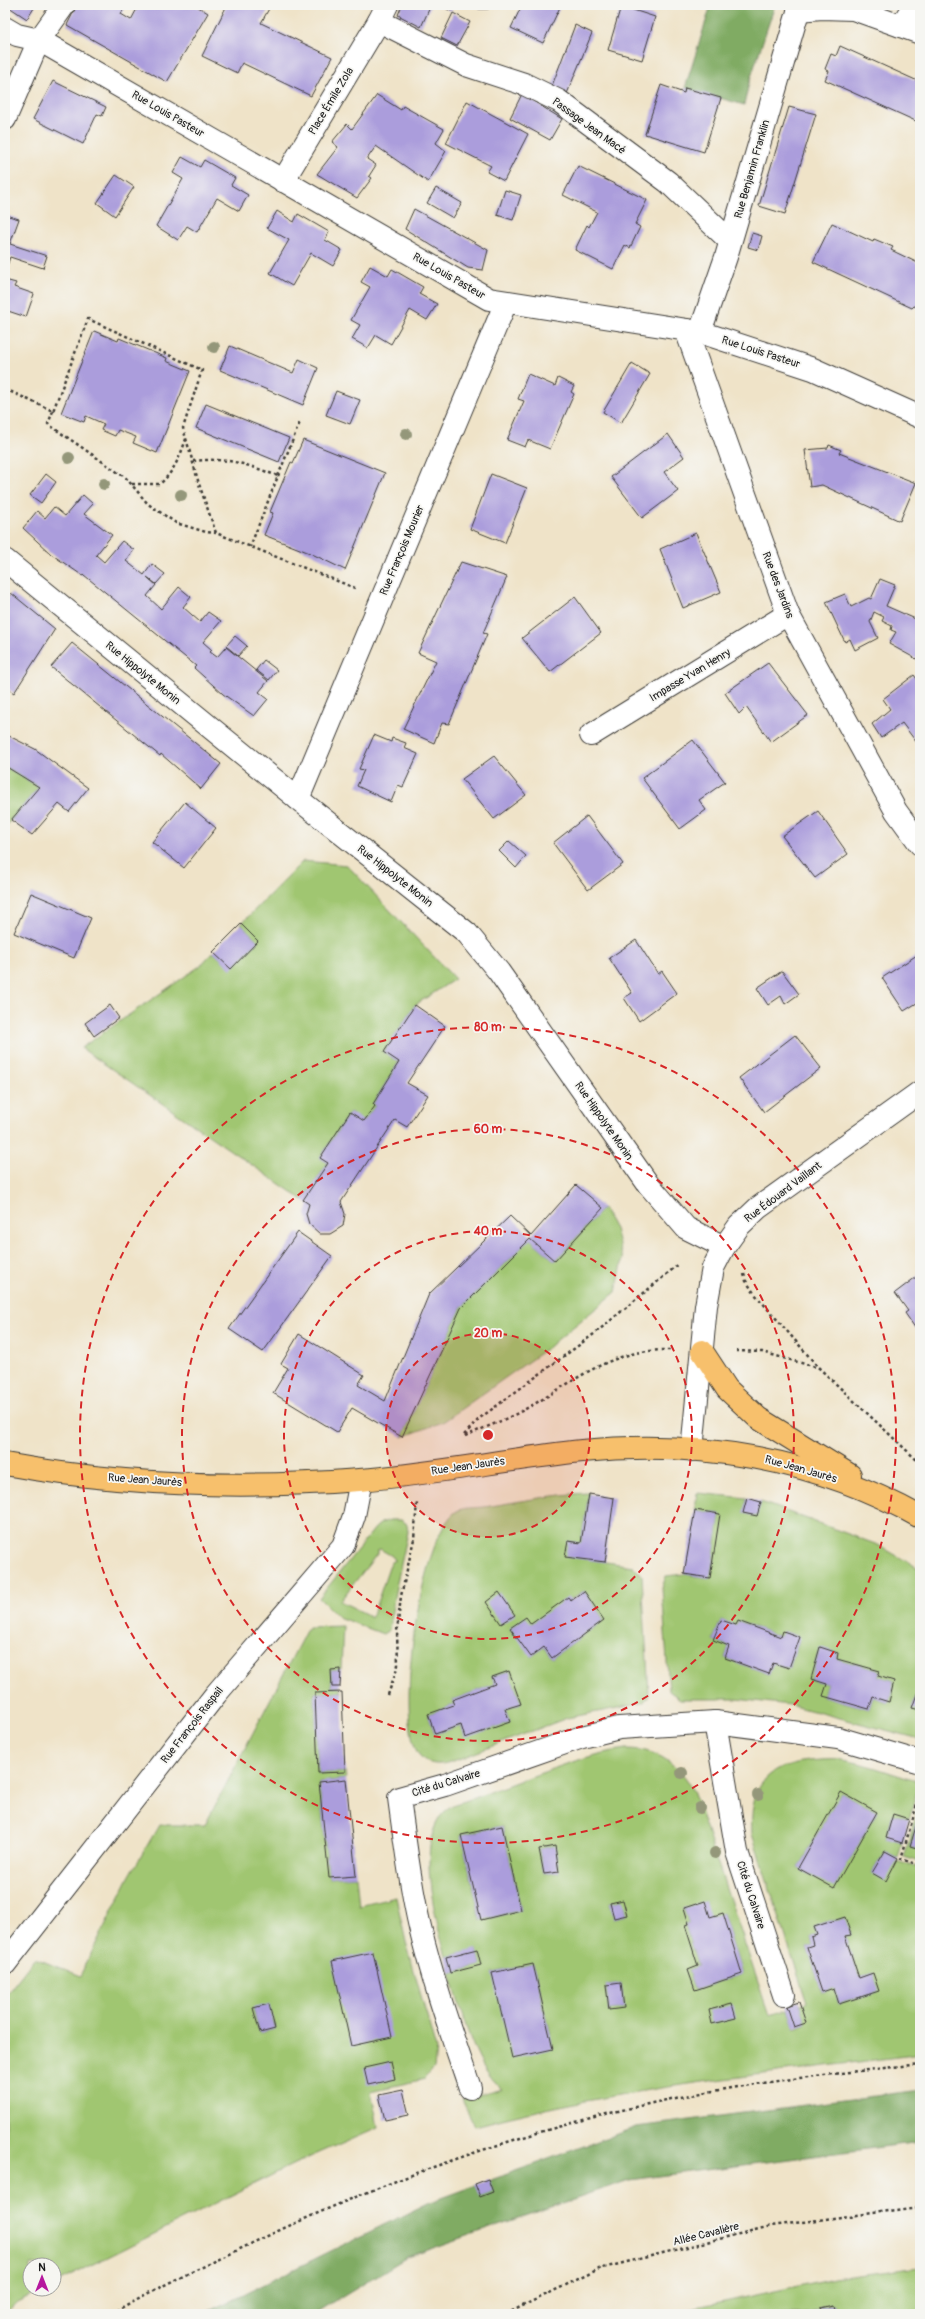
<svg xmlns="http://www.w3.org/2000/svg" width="925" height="2319" font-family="Pangolin,sans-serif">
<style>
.green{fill:#a0c671;stroke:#5e7146;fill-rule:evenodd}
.forest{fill:#80ab63;stroke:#4e6440}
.building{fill:#ab9ddc}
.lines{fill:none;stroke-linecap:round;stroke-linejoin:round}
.minor-casing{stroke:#3c3a36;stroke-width:24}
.major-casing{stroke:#3c3a36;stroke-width:24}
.path{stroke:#3c3a36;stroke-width:2.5;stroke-dasharray:3 3;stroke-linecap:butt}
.minor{stroke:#fff;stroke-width:22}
.major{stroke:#f7c06c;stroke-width:22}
.tree{fill:#94977a}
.ring{fill:none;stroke:#d62828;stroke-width:2;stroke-dasharray:7 5}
.labels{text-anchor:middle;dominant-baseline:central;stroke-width:3.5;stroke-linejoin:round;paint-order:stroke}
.street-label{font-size:11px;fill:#1c1c1c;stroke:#f6f6f2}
.centre{fill:#d62828;stroke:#f6f6f2;stroke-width:2}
.ring-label{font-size:12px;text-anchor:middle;font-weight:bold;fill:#d62828;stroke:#f6f6f2;stroke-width:3.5;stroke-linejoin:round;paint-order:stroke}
</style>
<rect width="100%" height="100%" fill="#f6f6f2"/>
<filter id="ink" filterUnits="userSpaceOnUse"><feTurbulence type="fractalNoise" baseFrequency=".025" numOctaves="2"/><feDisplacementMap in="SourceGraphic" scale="8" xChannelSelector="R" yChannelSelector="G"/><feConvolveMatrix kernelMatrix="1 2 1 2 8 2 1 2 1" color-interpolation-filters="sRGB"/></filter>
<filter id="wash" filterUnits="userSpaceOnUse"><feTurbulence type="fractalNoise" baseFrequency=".012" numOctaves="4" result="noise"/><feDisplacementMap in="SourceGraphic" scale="16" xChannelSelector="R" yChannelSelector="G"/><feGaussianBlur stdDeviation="0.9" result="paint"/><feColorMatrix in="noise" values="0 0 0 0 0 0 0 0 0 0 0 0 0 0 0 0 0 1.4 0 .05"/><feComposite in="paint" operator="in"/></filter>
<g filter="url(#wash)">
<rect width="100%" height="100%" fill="#efe3c8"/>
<g class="green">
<polygon points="5,766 39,787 5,827"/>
<polygon points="303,861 347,865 455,979 415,1005 384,1052 399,1062 373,1104 375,1106 364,1121 350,1112 320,1158 328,1163 303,1200 81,1048 200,966 213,952 231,968 258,941 241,924"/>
<polygon points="603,1208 615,1229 623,1259 616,1292 546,1349 443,1422 402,1437 461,1308 530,1239 555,1261"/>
<path d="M589,1493L581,1543L565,1556L633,1566L642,1576L649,1695L643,1703L567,1718L448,1763C438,1765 428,1765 420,1756C393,1726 420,1533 457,1511C463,1507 476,1508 484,1507C519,1502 553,1494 589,1493ZM584,1591L604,1620L552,1658L544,1647L531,1657V1624ZM509,1671L521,1704L505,1709L510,1722L465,1737L461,1725L435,1734L428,1714L454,1705L452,1700L495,1684L492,1677Z"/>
<path d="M697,1493L747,1498L744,1513L756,1516L761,1502L878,1545L920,1569V1684L912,1708L920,1710V1739L790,1705L736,1699H680L669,1691L662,1588L666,1576L684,1574L710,1578L720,1514L695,1510ZM721,1620L736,1625L738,1621L781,1637L783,1631L800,1637L789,1668L773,1663L769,1674L725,1658L729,1646L713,1640ZM820,1648L838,1653L837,1659L880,1671L878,1676L894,1681L889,1702L873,1697L869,1709L823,1696L827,1684L811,1679Z"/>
<path d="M390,1520H401L407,1524L408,1532L395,1592L389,1630L383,1634L338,1617L319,1598L375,1528L381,1523ZM380,1549L392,1556L395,1560L391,1562L372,1617L340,1601L377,1554V1550Z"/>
<path d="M343,1626L341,1669L331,1670L332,1687H340L342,1692L315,1693L318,1773L345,1772L346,1779L319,1782L329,1878L356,1876L359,1906L396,1897L406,1942L436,2049L434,2068L425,2079L371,2091L378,2127L292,2165L54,2284V2265H30V2289H44L17,2302L5,2314V1996L35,1958L80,1976L129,1877L159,1825H205L308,1627ZM253,2009L273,2020L275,2029L260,2033Z"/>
<path d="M627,1749C659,1749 677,1764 693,1790L769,2015L788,2010L795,2028L806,2023L800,2006L807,2003L752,1834C749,1790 763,1766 809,1761C821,1760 832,1759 843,1760C869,1764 895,1775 920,1782L909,1819L893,1814L886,1838L902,1843L898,1858L885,1851L872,1873L896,1861L920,1868V2054C772,2074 620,2087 475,2126L462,2100L502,2089C474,2069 460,2005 450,1973L481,1965L477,1950L446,1957C436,1919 411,1834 451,1806C455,1803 463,1802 468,1800C485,1794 502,1787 519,1781C554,1769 590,1753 627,1749ZM841,1792L877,1812L834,1887L798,1868ZM502,1826L521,1910L481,1920L461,1835ZM554,1846L559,1872L544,1874L539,1849ZM623,1900L627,1915L614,1918L610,1903ZM684,1908L710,1917L723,1913L742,1974L695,1990L688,1970L698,1966L685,1925L689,1924ZM845,1917L851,1934L845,1936L859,1978L873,1973L878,1991L839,2004L834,1988L822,1992L807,1947L813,1945L811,1937L817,1935L814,1927ZM533,1964L553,2048L492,1973ZM621,1983L624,2008L609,2010L606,1985Z"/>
<polygon points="920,1803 920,1813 910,1846 920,1849 920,1862 904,1857"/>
<polygon points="920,2267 920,2314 836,2314 834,2305 821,2308 821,2311 803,2314 669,2314 835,2278"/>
</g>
<g class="forest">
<polygon points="711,5 775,5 749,83 744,105 685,88"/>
<polygon points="920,2090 920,2142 629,2180 407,2257 315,2314 203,2314 428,2203 636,2127"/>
</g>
<g id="blocks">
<g class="building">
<polygon points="6,5 36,5 27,19"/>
<polygon points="77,5 126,5 121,14 131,20 139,5 195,5 208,13 167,82 67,25"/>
<polygon points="227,5 271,5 261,23 332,57 311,96 242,63 237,73 202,56"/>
<polygon points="402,5 431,5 421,27 398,15"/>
<polygon points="439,5 454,5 451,11"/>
<rect x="479" y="5" width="9" height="4"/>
<polygon points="522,5 561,5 543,43 511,28"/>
<polygon points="621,6 655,17 642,60 608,50"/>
<polygon points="453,13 470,22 457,46 441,38"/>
<polygon points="575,25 592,33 564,101 550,91"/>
<polygon points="840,46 920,82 920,123 825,80 829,71 825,69 831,54 836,56"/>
<polygon points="53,81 106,107 102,116 97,114 83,144 33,119"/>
<polygon points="661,85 684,93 685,88 721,98 704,152 645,134"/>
<polygon points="522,94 562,119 550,140 510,118"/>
<polygon points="377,95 401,110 403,106 444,129 436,143 446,151 428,182 376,146 367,159 376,165 369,176 372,178 357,198 317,174 338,147 332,142 347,124 352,129"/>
<polygon points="467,101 528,134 504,181 487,172 491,166 446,143"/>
<polygon points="789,107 816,114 785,214 759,206"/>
<polygon points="182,157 200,167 204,160 235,178 231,185 248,195 239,211 217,198 197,232 187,226 178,240 156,226 183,179 173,173"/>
<polygon points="578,166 647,200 635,224 640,227 630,248 625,245 613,269 575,250 587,225 589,227 597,212 563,195"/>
<polygon points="116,175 134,187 115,216 97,203"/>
<polygon points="436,188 462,203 453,218 427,203"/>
<polygon points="505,190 521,195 513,220 497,215"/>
<polygon points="414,209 488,250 483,270 468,268 405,229"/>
<polygon points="277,211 294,222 298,214 329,232 325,240 342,250 333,266 311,253 292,286 270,273 289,240 267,228"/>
<polygon points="5,215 19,219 10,244 47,256 43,268 10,257 5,272"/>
<polygon points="832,223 873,242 874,239 893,247 891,250 920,264 920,308 914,306 912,308 813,262"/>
<polygon points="752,233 762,236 758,250 748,247"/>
<polygon points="370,266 388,276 392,269 423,287 419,294 437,304 427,320 410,310 391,344 376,335 368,348 352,339 360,325 351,320 370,287 361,282"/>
<polygon points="5,280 16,283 14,287 34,294 26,317 5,310"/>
<polygon points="94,331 118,341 119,338 167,358 166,361 190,371 157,453 133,443 136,437 118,430 115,436 101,430 104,424 86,416 84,422 61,413"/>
<polygon points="230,346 293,373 299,359 318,368 303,405 220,370"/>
<polygon points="632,363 650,374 621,423 603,412"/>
<polygon points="528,374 555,386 558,378 574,386 571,392 574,394 550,449 528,440 525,447 507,440 524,401 518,399"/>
<polygon points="336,391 360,400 350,424 326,415"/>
<polygon points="206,404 289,438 279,462 196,428"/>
<polygon points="668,434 684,457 664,472 678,491 642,518 611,477"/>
<polygon points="303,440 385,473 345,570 310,553 264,535 273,513 270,512 291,462 293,463"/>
<polygon points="829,445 841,450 839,453 916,483 900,521 822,485 810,487 805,450 828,448"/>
<polygon points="46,474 56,482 41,503 30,495"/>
<polygon points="491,474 527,488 505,543 470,529"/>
<polygon points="83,495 93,504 84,514 112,535 96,555 104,562 122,541 134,550 126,561 144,575 152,564 165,574 156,584 147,577 156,585 147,596 161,609 179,587 191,597 183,607 192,615 200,622 208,612 221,621 203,642 212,650 210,652 217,657 226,647 268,681 259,692 268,699 254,716 223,694 194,668 196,666 84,575 83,576 51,554 23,528 37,511 45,518 54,507 65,516"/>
<polygon points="696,533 721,592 683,608 660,549"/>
<polygon points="461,562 507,577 483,633 487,634 449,724 442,723 434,743 403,729 436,661 418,653"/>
<polygon points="880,579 895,585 886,606 920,621 920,661 889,644 896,632 891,630 892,626 882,621 884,617 874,612 870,622 878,638 855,650 850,639 845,642 826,602 845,594 851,607 869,598 871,599"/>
<polygon points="11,593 55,629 14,693 5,687 5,603"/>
<polygon points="575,597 601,633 550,672 522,638"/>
<polygon points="235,636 247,646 238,656 226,646"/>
<polygon points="72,643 221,764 201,789 161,754 160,756 51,667"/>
<polygon points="264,660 277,670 269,680 256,670"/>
<polygon points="768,663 808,715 771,742 746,707 739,714 725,693"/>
<polygon points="914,675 920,683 920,747 902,723 881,738 872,724 890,709 883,699"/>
<polygon points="5,734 35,749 88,788 69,812 59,804 32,835 11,820 39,787 5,766"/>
<polygon points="374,735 391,742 392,738 406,743 404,748 418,754 403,787 398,785 391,802 357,786 364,770 359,769"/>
<polygon points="693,740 725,782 699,800 706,810 680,829 642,778"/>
<polygon points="494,756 526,795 494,819 462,779"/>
<polygon points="185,802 216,828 184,868 152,842"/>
<polygon points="818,811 848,854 815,878 782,836"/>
<polygon points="587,816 623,864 588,890 553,843"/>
<polygon points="509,841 526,856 516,868 499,851"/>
<polygon points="31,893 91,918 74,958 14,933"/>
<polygon points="241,924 258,941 231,969 213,952"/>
<polygon points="636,940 658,974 662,971 677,993 639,1021 624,998 632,993 609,958"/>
<polygon points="920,953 920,1001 904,1011 882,978"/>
<polygon points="782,971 799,994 785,1004 781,996 768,1005 757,988"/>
<polygon points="110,1005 119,1018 94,1036 85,1023"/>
<polygon points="415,1005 445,1026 407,1083 428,1095 407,1127 395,1120 341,1202 345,1214 343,1226 330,1234 320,1234 309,1224 306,1214 309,1204 303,1200 328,1163 320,1158 350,1112 364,1121 375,1106 373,1104 399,1062 384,1052"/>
<polygon points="795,1035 821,1068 764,1112 739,1078"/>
<polygon points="576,1185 603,1208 555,1261 530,1239 461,1308 402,1437 352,1408 337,1432 273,1393 288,1368 281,1364 299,1334 364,1375 358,1385 385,1401 429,1294 510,1216 531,1236"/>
<polygon points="298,1232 332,1256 263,1352 229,1329"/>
<polygon points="920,1274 920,1335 905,1313 908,1311 895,1293"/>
<polygon points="589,1494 614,1498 605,1562 565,1557 568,1541 581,1543"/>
<polygon points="747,1498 761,1502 757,1516 743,1513"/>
<polygon points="695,1510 720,1514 710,1578 684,1574"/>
<polygon points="584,1591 604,1620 552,1658 544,1647 531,1657 510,1628 526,1617 531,1624 568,1597 571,1601"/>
<polygon points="499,1592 515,1615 501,1624 486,1602"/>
<polygon points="721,1620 736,1625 738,1621 781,1637 783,1631 800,1637 789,1668 773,1663 769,1674 725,1658 729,1646 713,1640"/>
<polygon points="820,1647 838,1653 837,1659 880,1671 878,1676 894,1681 889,1702 873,1697 869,1709 823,1696 827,1684 811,1679"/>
<polygon points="341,1669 340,1687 332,1687 331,1670"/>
<polygon points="509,1671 521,1704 505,1709 510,1722 465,1738 461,1725 435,1734 428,1714 454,1705 452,1700 495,1684 492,1677"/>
<polygon points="920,1686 920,1710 912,1708"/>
<polygon points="342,1692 345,1772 318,1773 315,1693"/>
<polygon points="346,1779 356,1876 329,1878 319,1782"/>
<polygon points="841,1792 877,1812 834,1888 798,1868"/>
<polygon points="893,1814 909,1819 902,1843 886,1838"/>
<polygon points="920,1814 920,1849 910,1846"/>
<polygon points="502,1826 521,1910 481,1920 461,1835"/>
<polygon points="555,1846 559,1872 544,1874 539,1849"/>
<polygon points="885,1851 898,1858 886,1881 872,1873"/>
<polygon points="623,1900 627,1915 614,1918 610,1903"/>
<polygon points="705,1901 710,1917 723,1913 742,1974 695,1990 688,1970 698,1966 685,1925 689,1924 684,1908"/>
<polygon points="845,1917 851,1935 845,1936 859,1978 873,1973 879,1991 839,2004 834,1988 822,1992 807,1947 813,1945 811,1937 817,1935 814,1927"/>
<polygon points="477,1949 481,1965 450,1973 446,1957"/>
<polygon points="373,1952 392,2037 351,2046 332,1961"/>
<polygon points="533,1964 553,2049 512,2058 492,1973"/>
<polygon points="621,1983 624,2008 609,2010 606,1985"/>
<polygon points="799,2002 806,2023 794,2027 787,2006"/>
<polygon points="269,2004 275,2029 260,2033 253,2008"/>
<polygon points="732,2004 736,2018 712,2024 709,2010"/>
<polygon points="391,2062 395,2079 368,2085 364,2068"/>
<polygon points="403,2090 409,2115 385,2120 379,2095"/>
<polygon points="488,2179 493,2192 480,2197 475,2184"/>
<polygon points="834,2305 836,2314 808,2314 821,2311 820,2308"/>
</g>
</g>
</g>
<g filter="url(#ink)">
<use href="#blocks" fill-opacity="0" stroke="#3c3a36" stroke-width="1"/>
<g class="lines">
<defs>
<g id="minor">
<polyline points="798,10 822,8 853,9 920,33"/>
<polyline points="379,21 466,65 524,84 559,101 668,182 730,241"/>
<polyline points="901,26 914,5"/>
<polyline points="5,28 17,35 39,40 489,299 700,332 813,369 920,417"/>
<polyline points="5,119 39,40 64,5"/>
<polyline points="283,181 379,21 387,5"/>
<polyline points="686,330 788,614 896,811 920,844"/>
<polyline points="700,332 726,257 800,5"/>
<polyline points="5,560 298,799 467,933 499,972 648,1184 686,1228 724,1247"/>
<polyline points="591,735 788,614"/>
<polyline points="298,799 506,302"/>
<polyline points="692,1450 706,1306 713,1268 724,1247 739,1226 758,1208 920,1092"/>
<polyline points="715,1722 737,1852 784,1995"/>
<polyline points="5,1964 216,1694 343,1546 354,1516 361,1480"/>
<path d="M470,2088C452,2035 433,1982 420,1927C410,1885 405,1841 399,1798L445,1785L582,1737L619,1728L715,1722L838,1738L920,1762"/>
</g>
<g id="major">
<polyline points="702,1351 727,1389 758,1418 850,1475"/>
<path d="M5,1464C120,1485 242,1489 359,1480C434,1474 507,1459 582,1451C699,1439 817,1459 920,1517"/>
</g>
</defs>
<use href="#minor" class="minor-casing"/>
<use href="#major" class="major-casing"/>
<g class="path">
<polyline points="5,389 53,411 88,319 202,370 183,428 199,484 216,533 355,588"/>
<polyline points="53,411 48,424 126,478 148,504 176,523 206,532 216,533"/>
<path d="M193,461C229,457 245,464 278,476L250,547"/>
<polyline points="278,476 300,422"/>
<path d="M132,484H160C174,471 180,457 186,439"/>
<polyline points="744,1274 746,1281 754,1293 819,1368"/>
<polyline points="736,1351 762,1352 819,1368 920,1463"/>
<polyline points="464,1435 480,1418 594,1334 679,1264"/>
<path d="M465,1436C486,1427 508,1419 529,1407C579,1379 611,1348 673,1350"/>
<polyline points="388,1695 398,1665 397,1631 401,1596 414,1539 417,1503"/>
<polyline points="920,1794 901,1859 920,1865"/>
<path d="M111,2314C151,2289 196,2271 238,2250C371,2185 512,2134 657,2102C743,2083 832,2074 920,2064"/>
<polyline points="506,2314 599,2269 771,2226 920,2207"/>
</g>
<use href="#minor" class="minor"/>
<use href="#major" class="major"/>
</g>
<g class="tree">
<circle cx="214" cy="347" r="6"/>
<circle cx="406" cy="434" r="6"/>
<circle cx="69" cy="458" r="6"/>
<circle cx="104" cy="484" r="6"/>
<circle cx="181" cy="495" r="6"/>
<circle cx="682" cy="1773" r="6"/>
<circle cx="758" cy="1795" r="6"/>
<circle cx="700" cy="1808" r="6"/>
<circle cx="715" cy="1853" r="6"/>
</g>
</g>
<circle cx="488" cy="1435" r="102" fill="#d62828" fill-opacity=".12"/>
<g class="ring">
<circle cx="488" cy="1435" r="102"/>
<circle cx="488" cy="1435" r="204"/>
<circle cx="488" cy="1435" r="306"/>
<circle cx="488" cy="1435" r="408"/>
</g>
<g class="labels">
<g class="street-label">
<text transform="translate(331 101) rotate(-59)">Place Émile Zola</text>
<text transform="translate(168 114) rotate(30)">Rue Louis Pasteur</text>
<text transform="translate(589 126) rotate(36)">Passage Jean Macé</text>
<text transform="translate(752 169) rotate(-74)">Rue Benjamin Franklin</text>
<text transform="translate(449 276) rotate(30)">Rue Louis Pasteur</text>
<text transform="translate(761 352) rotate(18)">Rue Louis Pasteur</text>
<text transform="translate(402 550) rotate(-67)">Rue François Mourier</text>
<text transform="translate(778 585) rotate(69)">Rue des Jardins</text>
<text transform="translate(143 673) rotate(39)">Rue Hippolyte Monin</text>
<text transform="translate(690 675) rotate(-31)">Impasse Yvan Henry</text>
<text transform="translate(395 876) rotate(38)">Rue Hippolyte Monin</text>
<text transform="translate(604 1121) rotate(55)">Rue Hippolyte Monin</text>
<text transform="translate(783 1192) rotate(-37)">Rue Édouard Vaillant</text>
<text transform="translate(468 1466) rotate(-8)">Rue Jean Jaurès</text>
<text transform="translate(801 1469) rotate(16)">Rue Jean Jaurès</text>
<text transform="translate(145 1480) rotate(4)">Rue Jean Jaurès</text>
<text transform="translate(192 1725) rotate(-52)">Rue François Raspail</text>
<text transform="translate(446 1783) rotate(-17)">Cité du Calvaire</text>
<text transform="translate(751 1895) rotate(72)">Cité du Calvaire</text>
<text transform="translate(706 2234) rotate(-14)">Allée Cavalière</text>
</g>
</g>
<circle cx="488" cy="1435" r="6" class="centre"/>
<g class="ring-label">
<text x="488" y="1031">80 m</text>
<text x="488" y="1133">60 m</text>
<text x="488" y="1235">40 m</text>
<text x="488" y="1337">20 m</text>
</g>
<rect width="925" height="2319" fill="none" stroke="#f6f6f2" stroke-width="20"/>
<g transform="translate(42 2277)"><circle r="19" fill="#f6f6f2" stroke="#9f9f9c"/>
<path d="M0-3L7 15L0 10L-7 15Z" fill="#b5179e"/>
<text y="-6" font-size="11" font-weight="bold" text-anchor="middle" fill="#1c1c1c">N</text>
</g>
</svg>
